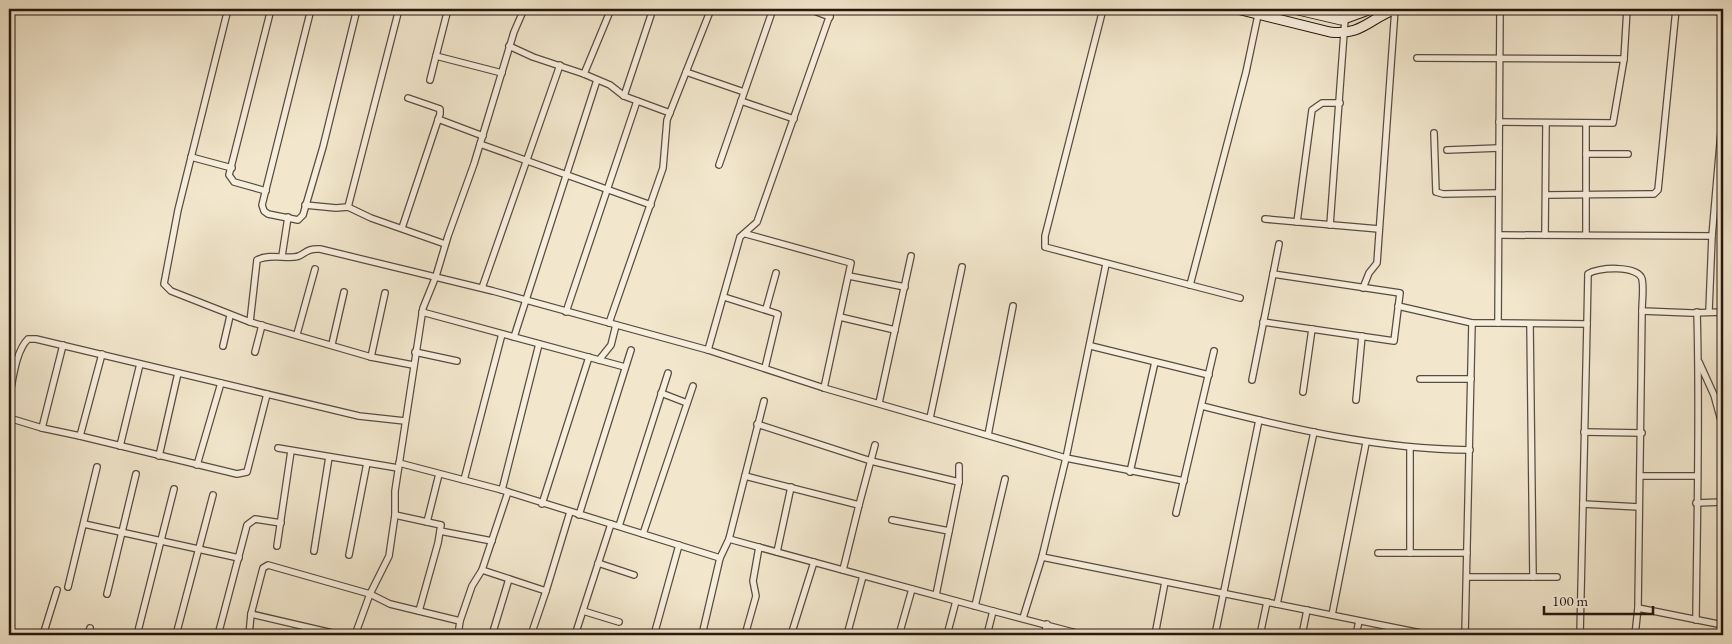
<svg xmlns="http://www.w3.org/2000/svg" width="1732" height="644" font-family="'EB Garamond',serif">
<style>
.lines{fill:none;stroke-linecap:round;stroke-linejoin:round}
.street-casing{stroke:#5a4b3f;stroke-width:8}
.secondary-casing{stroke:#281710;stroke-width:11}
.street{stroke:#f7efde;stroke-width:5.5}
.secondary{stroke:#f7efde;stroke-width:9}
</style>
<rect width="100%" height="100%" fill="#f2e7cd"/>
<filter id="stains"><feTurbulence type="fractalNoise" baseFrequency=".004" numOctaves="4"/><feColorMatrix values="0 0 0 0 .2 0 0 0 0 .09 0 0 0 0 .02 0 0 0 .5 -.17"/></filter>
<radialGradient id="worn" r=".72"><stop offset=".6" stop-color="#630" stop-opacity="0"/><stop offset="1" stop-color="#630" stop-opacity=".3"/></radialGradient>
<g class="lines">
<defs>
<g id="street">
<polyline points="228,9 178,210 164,284 171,291 250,322 371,357 413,365"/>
<polyline points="311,9 262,205 264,211 268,214 298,220 303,215 323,147 357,9"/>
<polyline points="448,9 436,56 502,73"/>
<polyline points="809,9 830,17"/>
<polyline points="1103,9 1045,236 1045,247 1190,285"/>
<polyline points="509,46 533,57 584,74 610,85 624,96 670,113"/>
<polyline points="1417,58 1624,59"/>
<polyline points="686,72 744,92"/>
<polyline points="584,74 611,9"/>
<polyline points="430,80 436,56"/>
<polyline points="624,96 653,9"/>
<polyline points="741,101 794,119"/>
<polyline points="438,119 483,136"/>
<polyline points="1499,122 1613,123 1624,59 1627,9"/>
<polyline points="1586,123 1586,235"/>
<polyline points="1434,133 1436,192 1443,194 1498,193"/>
<polyline points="480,144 651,205"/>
<polyline points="1447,150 1499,148"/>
<polyline points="1586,154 1628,154"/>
<polyline points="191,157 232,168"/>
<polyline points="719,165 773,9"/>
<polyline points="266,191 234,182 229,175 271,9"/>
<polyline points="1546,195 1649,194 1654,194 1658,190 1676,9"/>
<polyline points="305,205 336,208 348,207 371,218 445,244"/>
<polyline points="348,207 399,9"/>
<polyline points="1265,219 1379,229"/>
<polyline points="1297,222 1312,110 1322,103 1340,103"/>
<polyline points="1330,225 1345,19"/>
<polyline points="402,228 440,114 440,109 408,98"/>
<polyline points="746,234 851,263 824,388"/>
<polyline points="1499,235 1712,236"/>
<polyline points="1545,235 1546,123"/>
<polyline points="282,256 288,217"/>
<polyline points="849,276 905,287"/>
<polyline points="482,288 560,65"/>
<polyline points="1363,288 1369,273 1377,263 1395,9"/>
<polyline points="724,297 778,314 765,368"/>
<polyline points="1240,298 1190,285 1246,72 1258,15"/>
<polyline points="1398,306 1472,323"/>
<polyline points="766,309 776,273"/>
<polyline points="1709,311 1712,236 1723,109"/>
<polyline points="422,312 625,367"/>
<polyline points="566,312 637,101"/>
<polyline points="840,317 895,330"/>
<path d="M250,322L257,260C268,254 282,258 294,257C304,257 304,248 320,249L493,291L708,350L824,388L1066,458L1184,481"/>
<polyline points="1263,322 1394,341 1400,293 1273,274"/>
<polyline points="609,323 663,168 667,120 711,9"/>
<path d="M1498,323L1587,324L1588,274C1597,267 1638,265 1642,279C1644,288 1642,301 1642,311L1692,313L1723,312"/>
<polyline points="1530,324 1533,577"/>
<polyline points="297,334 315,269"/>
<polyline points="514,337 597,80"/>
<polyline points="332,344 344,292"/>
<polyline points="223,346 230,316"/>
<polyline points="1091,346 1209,375"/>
<polyline points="708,350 740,237 757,222 832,9"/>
<polyline points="255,352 262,325"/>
<polyline points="415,352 457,361"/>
<polyline points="371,357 385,293"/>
<polyline points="599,360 611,345 616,325"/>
<polyline points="1699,362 1714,395 1723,428"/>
<polyline points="1420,379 1471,379"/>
<polyline points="1252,380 1279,244"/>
<polyline points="1303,392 1312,329"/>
<polyline points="661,393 687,403"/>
<path d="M9,398C13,381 15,352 28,339H36L359,416L405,421"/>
<polyline points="1356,400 1362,336"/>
<polyline points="879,403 911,256"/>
<path d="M1202,406C1292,429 1377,449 1470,450"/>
<polyline points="9,418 42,428 80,436 237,474 247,472 267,394"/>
<polyline points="930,418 962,267"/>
<polyline points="757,424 871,461 959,482"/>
<polyline points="42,428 63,345"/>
<polyline points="1584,432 1642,433"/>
<polyline points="988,435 1013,306"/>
<polyline points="80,436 102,354"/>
<polyline points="120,446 140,364"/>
<polyline points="278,448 398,468"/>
<polyline points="1410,448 1410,553"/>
<polyline points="159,456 178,373"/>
<polyline points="399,463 502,490 720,558 729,539 764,401"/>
<polyline points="197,465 221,383"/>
<polyline points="1130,472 1155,362"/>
<polyline points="745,476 859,505 843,570"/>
<polyline points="1640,476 1697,476"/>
<polyline points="464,480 502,334"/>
<polyline points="502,490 539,344"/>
<polyline points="1696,503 1723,502"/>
<polyline points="542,504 589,357"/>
<polyline points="1583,504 1639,507"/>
<polyline points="859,505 875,445"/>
<polyline points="1176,513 1214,351"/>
<polyline points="395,515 441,525 438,543 419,611"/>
<polyline points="579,515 631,350"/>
<polyline points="892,520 949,531"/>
<polyline points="427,522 439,474"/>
<polyline points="84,524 239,558"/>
<polyline points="619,526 668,373"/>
<polyline points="440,531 492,541"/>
<polyline points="643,534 693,386"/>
<polyline points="729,539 993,611"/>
<polyline points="277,546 291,451"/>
<polyline points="314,551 329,457"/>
<polyline points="777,552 791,487"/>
<polyline points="1378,553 1467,553"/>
<polyline points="349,555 367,463"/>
<polyline points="1042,557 1431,635"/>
<polyline points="598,563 634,575"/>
<polyline points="482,570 546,591 570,512"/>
<polyline points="1467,577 1557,577"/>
<polyline points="68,587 97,467"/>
<polyline points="107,594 136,474"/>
<polyline points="936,595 959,482 959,466"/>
<polyline points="1277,604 1314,432"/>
<polyline points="975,606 1005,479"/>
<polyline points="1638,608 1723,625"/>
<polyline points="583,611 619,622"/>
<polyline points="251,614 341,635"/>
<polyline points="1332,615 1366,443"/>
<polyline points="1023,618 1042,557 1066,458 1106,264"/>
<path d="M1696,620C1697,517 1700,415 1697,312"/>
<polyline points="460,621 472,586 482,570 508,492"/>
<polyline points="43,635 57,590"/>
<polyline points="88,635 90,628"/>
<polyline points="137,635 174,489"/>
<polyline points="176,635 213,495"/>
<polyline points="218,635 247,525 255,519 281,523"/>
<polyline points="249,635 251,614 263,568 268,565 370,594 390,604 460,621 458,635"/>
<polyline points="355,635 370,594 389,556 395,515 395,491 423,308 436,276 448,236 474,164 514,32 524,9"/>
<polyline points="492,635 509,579"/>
<polyline points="531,635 546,591"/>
<polyline points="575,635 611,524"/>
<polyline points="654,635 679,545"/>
<polyline points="702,635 720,558"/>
<polyline points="745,635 756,596 753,581 759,547"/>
<polyline points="791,635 814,562"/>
<polyline points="847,635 863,576"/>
<polyline points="899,635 912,589"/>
<polyline points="947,635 956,601"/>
<polyline points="987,635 993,611 1084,635"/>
<polyline points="1044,635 1047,624"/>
<polyline points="1155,635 1165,582"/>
<polyline points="1215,635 1259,420"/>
<polyline points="1260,635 1267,602"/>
<polyline points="1302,635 1307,610"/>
<polyline points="1356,635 1359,621"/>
<polyline points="1465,635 1472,323 1498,323 1500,9"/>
<polyline points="1580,635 1587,324"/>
<polyline points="1635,635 1638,608 1642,311"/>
</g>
<g id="secondary">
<path d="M1237,9L1330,32C1362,36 1370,18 1396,9"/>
<polyline points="1294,9 1341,20 1371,9"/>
<polyline points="1706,9 1723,10"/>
</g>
</defs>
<use href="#street" class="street-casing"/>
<use href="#secondary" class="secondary-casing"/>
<use href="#street" class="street"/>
<use href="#secondary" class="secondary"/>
</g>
<rect width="1732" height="644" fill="none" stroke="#f2e7cd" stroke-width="30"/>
<rect x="10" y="10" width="1712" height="624" fill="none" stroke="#281710" stroke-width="2.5"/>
<rect x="15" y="15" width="1702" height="614" fill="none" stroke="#281710"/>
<path d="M1544 606v8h109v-8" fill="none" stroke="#281710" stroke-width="2.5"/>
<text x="1552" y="606" font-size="15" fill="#281710" stroke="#f7efde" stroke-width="4" paint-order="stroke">100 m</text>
<rect width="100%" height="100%" filter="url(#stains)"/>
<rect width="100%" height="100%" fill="url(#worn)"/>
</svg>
